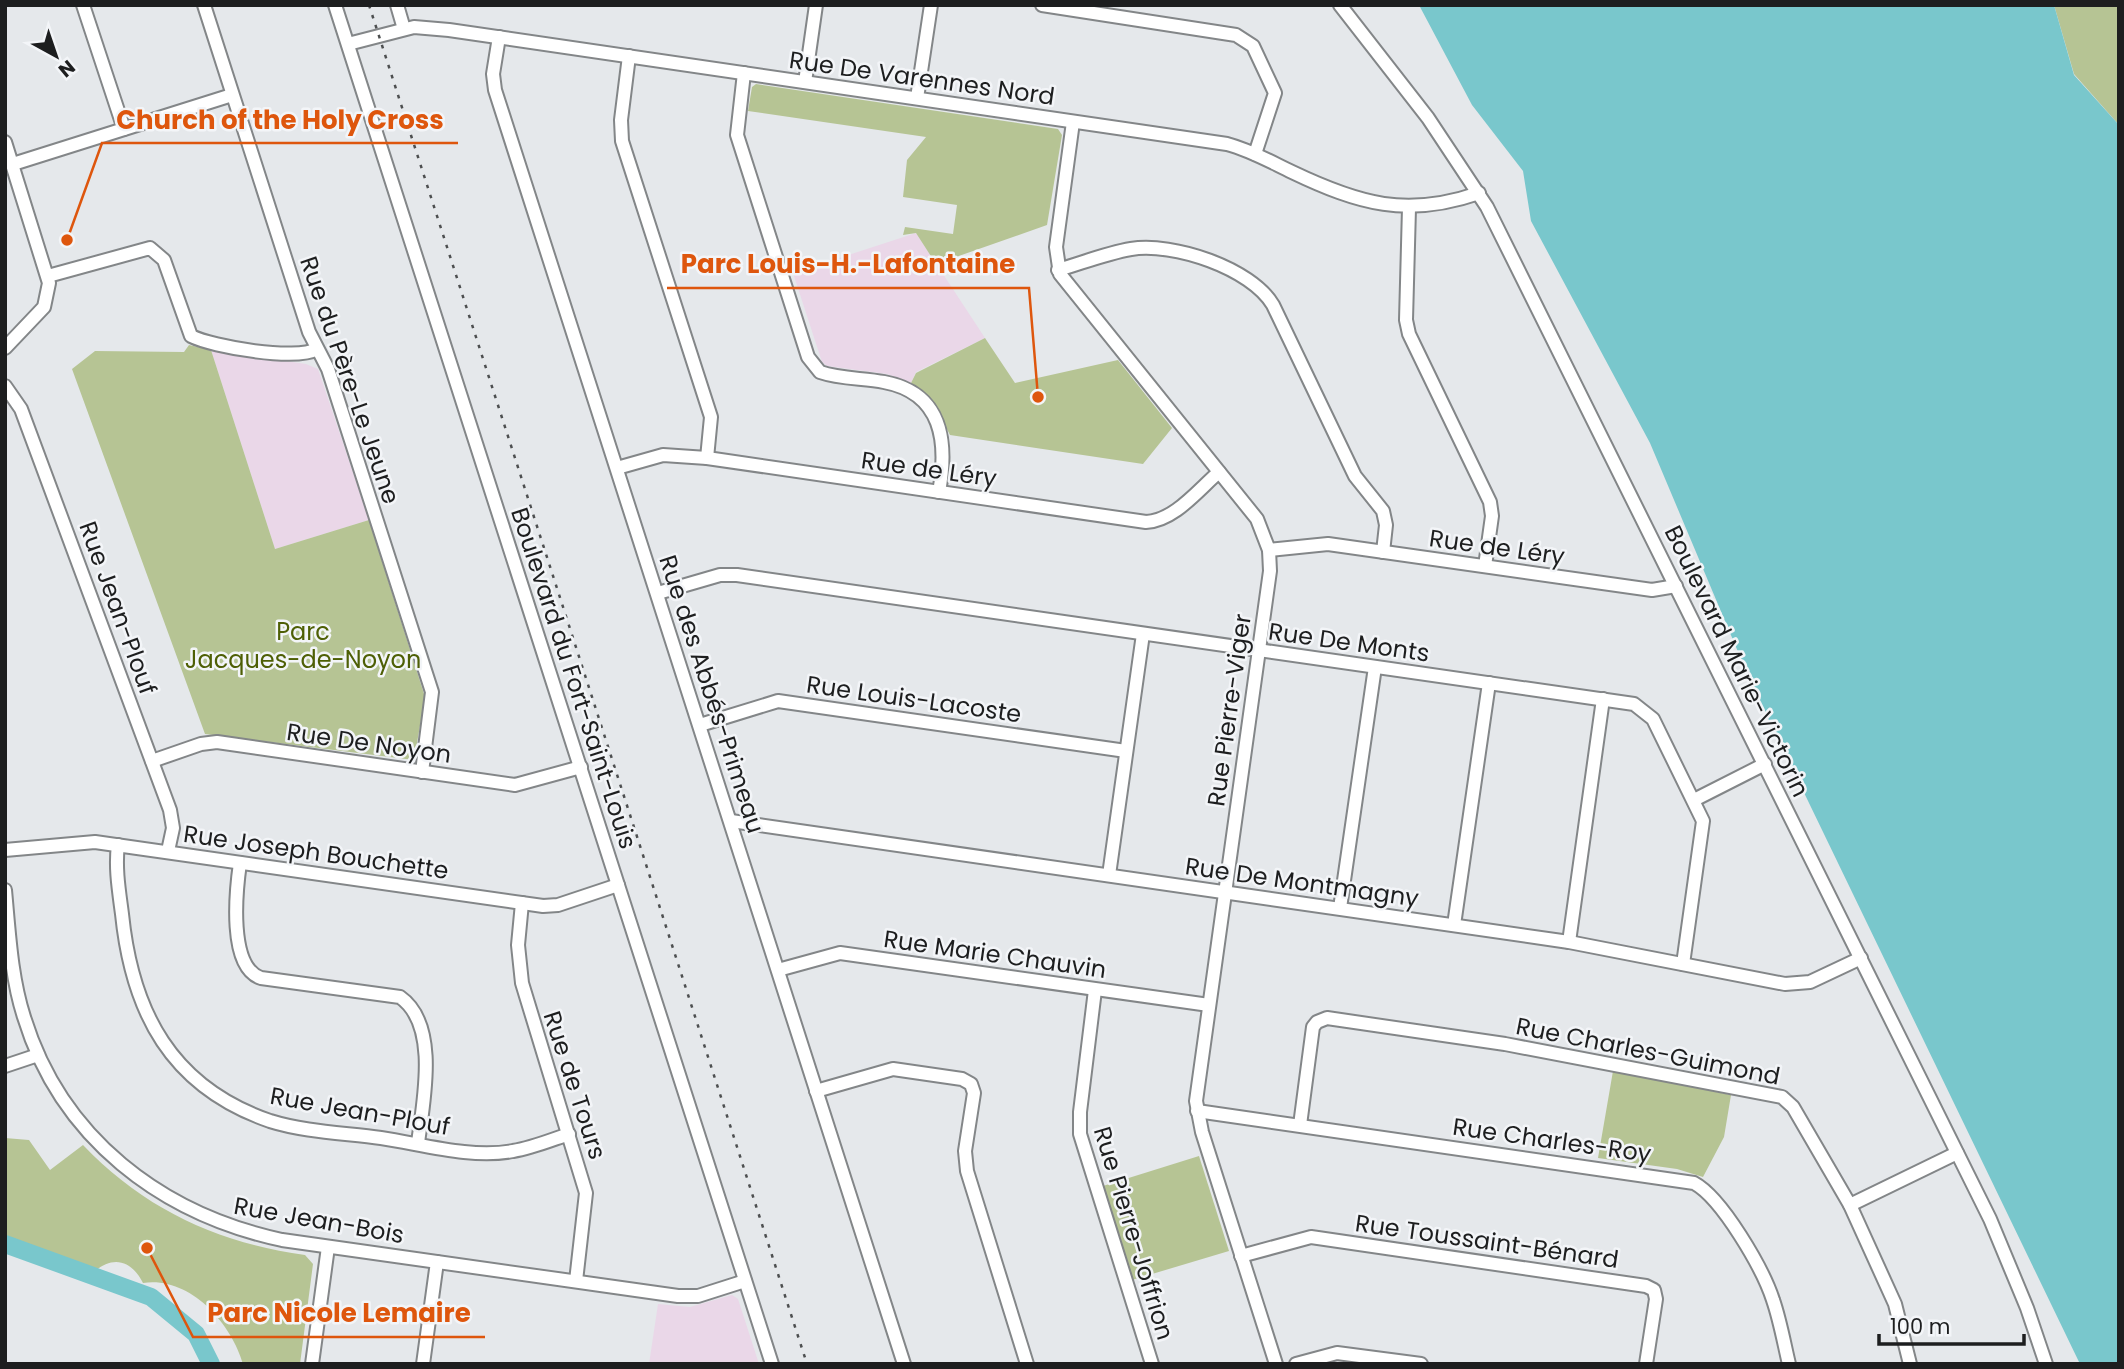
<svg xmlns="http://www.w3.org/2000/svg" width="2124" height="1369" font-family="Poppins,sans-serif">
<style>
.education{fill:#ead7e8}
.green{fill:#b6c494}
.water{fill:#79c7cc}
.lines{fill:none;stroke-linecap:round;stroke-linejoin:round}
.river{stroke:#79c7cc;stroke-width:18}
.minor-casing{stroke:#838688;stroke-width:16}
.minor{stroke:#fff;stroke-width:12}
.rail{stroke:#4d4f50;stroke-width:2.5;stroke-dasharray:3.5 7;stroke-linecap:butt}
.labels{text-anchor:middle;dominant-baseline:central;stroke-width:5;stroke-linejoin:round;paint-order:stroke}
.street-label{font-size:24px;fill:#1d1e1f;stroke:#f3f5f8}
.park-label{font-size:24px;fill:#4e5f05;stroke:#f3f5f8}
.leader{fill:none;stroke:#de560d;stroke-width:2.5}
.callout-dot{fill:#de560d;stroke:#f3f5f8;stroke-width:2.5}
.callout-label{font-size:26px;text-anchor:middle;font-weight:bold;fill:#de560d;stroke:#f3f5f8;stroke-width:5;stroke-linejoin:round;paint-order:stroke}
</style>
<rect width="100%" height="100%" fill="#e5e8eb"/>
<g class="education">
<polygon points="916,233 985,338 916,372 911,383 887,374 827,366 822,362 793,273"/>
<polygon points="211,350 306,364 318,369 369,520 275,549"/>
<polygon points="732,1295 738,1299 759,1364 649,1364 658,1304 690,1307"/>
</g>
<g class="green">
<polygon points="2054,5 2119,5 2119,125 2074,74"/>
<polygon points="756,84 1058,129 1062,135 1047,225 936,264 916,233 903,235 905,227 953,234 957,205 903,197 907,160 926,137 748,111 752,87"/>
<polygon points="985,338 1015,383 1118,360 1172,428 1143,464 950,435 933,402 911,383 916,373"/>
<polygon points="189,345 211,350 275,549 369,520 425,697 414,760 205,734 72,369 95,351 184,352"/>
<polygon points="1613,1071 1731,1095 1724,1137 1703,1177 1677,1169 1598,1158"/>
<path d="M5,1138L29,1140L50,1170L83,1145C144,1209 218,1243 305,1255L313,1264L300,1364H243C231,1322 189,1276 143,1283C132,1261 114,1255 95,1271L5,1239Z"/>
<polygon points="1199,1156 1229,1251 1132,1280 1103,1186"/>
</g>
<polygon class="water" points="1419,5 2054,5 2074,75 2119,125 2119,1364 2080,1364 1752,685 1650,443 1531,221 1523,171 1472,105"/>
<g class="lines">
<polyline class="river" points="5,1244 151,1297 196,1334 211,1364"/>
<defs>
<g id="minor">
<polyline points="83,5 124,129"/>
<polyline points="204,5 309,332 328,369 432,692 422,772"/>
<polyline points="335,5 772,1364"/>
<polyline points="397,5 404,29"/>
<polyline points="1042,5 1236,35 1253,46 1275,93 1255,154"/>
<polyline points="1340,5 1428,118 1487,207 1990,1219 2027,1308 2046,1364"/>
<polyline points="499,37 493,74 495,90 904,1364"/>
<path d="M348,44L414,27L449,30L1227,144C1250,150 1271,162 1292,172C1359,204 1407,218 1479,193"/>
<polyline points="629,56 621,120 622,141 711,417 707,458"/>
<path d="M744,73L737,135L808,357L820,372C840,379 863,378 884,382C943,393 948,443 939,492"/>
<polyline points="805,82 816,5"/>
<polyline points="917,98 931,5"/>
<polyline points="1073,122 1056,247 1060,274 1257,519 1269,550 1270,571 1196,1101 1202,1132 1276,1364"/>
<polyline points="5,142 49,283 44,307 5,348"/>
<polyline points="13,164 232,95"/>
<polyline points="1409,208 1406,320 1409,334 1490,502 1492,516 1485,566"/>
<path d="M1058,270C1082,263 1107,253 1131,249C1173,242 1251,268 1273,305L1355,476L1383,511L1386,525L1383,552"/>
<path d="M48,276L150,248L164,260L191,336C213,347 296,361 317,349"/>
<polyline points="5,386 21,409 170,810 173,828 168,851"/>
<path d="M617,468L663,455L707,458L1146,522C1174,521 1198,490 1219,472"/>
<polyline points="1269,550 1328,544 1652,590 1676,586"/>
<polyline points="658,593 720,575 737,575 1634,704 1653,719 1703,821 1683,964"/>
<polyline points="700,725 778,701 1126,751"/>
<polyline points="152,761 201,744 217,742 515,785 581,767"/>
<polyline points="1694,800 1765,764"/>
<polyline points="731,821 1569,942 1785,984 1810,982 1861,958"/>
<path d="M118,845C115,868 119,891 122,914C132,1012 171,1087 270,1121C305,1132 345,1133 381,1138C422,1144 471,1159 513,1151C532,1148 551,1140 569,1134"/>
<polyline points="5,850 95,842 543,906 558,905 618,885"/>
<path d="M240,863C236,891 228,967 261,978L400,997C440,1025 423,1103 418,1143"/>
<polyline points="1109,875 1143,634"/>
<path d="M5,890C9,932 11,977 24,1017C61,1138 161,1214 282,1240L678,1296H698L745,1281"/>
<polyline points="522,903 518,945 522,983 586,1193 576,1281"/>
<polyline points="1340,908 1375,667"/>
<polyline points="1454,925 1489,683"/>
<polyline points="1569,942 1603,699"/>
<polyline points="778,970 840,953 1209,1005"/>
<polyline points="1095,990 1080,1112 1080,1134 1152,1364"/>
<polyline points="5,1066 38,1055"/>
<polyline points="816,1091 893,1069 962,1079 971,1084 974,1093 965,1151 967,1171 1027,1364"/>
<path d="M1197,1111L1694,1183C1722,1198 1763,1269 1773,1300C1780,1320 1784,1343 1789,1364"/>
<polyline points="1300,1125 1313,1027 1317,1022 1327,1018 1505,1044 1782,1097 1793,1107 1850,1205 1895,1304 1910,1364"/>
<polyline points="1850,1205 1957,1153"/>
<polyline points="1241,1256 1311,1237 1646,1286 1654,1290 1656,1299 1646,1364"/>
<polyline points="312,1364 328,1247"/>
<polyline points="423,1364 437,1262"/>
<polyline points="1296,1364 1337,1353 1421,1364"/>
</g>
</defs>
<use href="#minor" class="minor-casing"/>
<use href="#minor" class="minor"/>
<polyline class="rail" points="369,5 807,1364"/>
</g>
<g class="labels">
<g class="street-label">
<text transform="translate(922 78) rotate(8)">Rue De Varennes Nord</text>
<text transform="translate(350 380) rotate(71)">Rue du Père-Le Jeune</text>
<text transform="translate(929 469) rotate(8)">Rue de Léry</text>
<text transform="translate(1497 547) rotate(8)">Rue de Léry</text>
<text transform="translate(118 608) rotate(70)">Rue Jean-Plouf</text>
<text transform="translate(1349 642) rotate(8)">Rue De Monts</text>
<text transform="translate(1737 661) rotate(64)">Boulevard Marie-Victorin</text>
<text transform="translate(574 678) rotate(72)">Boulevard du Fort-Saint-Louis</text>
<text transform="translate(712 694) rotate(72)">Rue des Abbés-Primeau</text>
<text transform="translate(914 699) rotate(8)">Rue Louis-Lacoste</text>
<text transform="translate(1229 710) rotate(-82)">Rue Pierre-Viger</text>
<text transform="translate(369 743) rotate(8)">Rue De Noyon</text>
<text transform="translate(316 852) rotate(8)">Rue Joseph Bouchette</text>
<text transform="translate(1302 882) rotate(8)">Rue De Montmagny</text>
<text transform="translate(995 954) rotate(8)">Rue Marie Chauvin</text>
<text transform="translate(1648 1051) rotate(11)">Rue Charles-Guimond</text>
<text transform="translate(575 1085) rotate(72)">Rue de Tours</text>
<text transform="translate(360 1111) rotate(10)">Rue Jean-Plouf</text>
<text transform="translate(1552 1140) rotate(8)">Rue Charles-Roy</text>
<text transform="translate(319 1220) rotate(10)">Rue Jean-Bois</text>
<text transform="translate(1134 1233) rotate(73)">Rue Pierre-Joffrion</text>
<text transform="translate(1487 1241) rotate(8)">Rue Toussaint-Bénard</text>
</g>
<g class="park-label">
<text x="303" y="631">Parc<tspan x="303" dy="28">Jacques-de-Noyon</tspan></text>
</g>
</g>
<path class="leader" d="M67 240L102 143H458M1038 397L1029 288H667M147 1248L193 1337H485"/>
<g class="callout-dot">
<circle cx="67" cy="240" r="7"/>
<circle cx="1038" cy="397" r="7"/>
<circle cx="147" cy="1248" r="7"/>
</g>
<g class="callout-label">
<text x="280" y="129">Church of the Holy Cross</text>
<text x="848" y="273">Parc Louis-H.-Lafontaine</text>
<text x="339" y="1322">Parc Nicole Lemaire</text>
</g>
<rect width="2124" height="1369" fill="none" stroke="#1d1e1f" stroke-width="14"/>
<g transform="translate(56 56) rotate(140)" stroke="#f3f5f8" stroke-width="5" paint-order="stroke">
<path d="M0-5L12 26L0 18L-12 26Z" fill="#1d1e1f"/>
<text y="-10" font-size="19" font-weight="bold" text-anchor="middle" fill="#1d1e1f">N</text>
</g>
<path d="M1879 1334v10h145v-10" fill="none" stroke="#1d1e1f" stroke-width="3.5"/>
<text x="1890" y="1334" font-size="21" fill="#1d1e1f" stroke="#f3f5f8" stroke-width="5" paint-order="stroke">100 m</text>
</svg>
